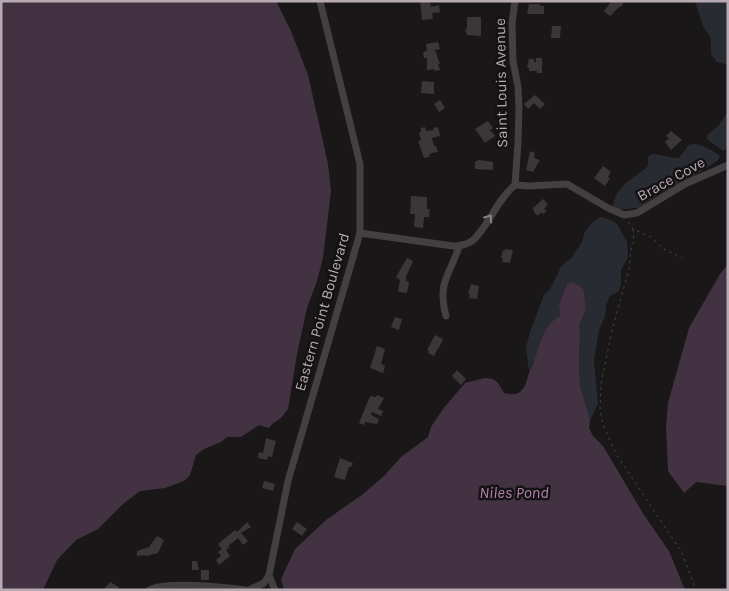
<svg xmlns="http://www.w3.org/2000/svg" width="729" height="591" font-family="Karla,sans-serif">
<style>
.green{fill:#292b32}
.water{fill:#433342}
.building{fill:#3b3739}
.lines{fill:none;stroke-linecap:round;stroke-linejoin:round}
.path{stroke:#4b4449;stroke-width:1;stroke-dasharray:2.5 4;stroke-linecap:butt}
.street{stroke:#453f42;stroke-width:7}
.oneway{stroke:#8a7f86}
.labels{text-anchor:middle;dominant-baseline:central;stroke-width:5;stroke-linejoin:round;paint-order:stroke}
.street-label{font-size:15px;fill:#b8aab3;stroke:#141213}
.water-label{font-size:16px;font-style:italic;fill:#b183ac;stroke:#141213}
</style>
<rect width="100%" height="100%" fill="#191718"/>
<g class="green">
<polygon points="695,1 728,1 728,65 717,62 711,54 711,39 703,26"/>
<polygon points="728,111 728,148 723,151 707,139 707,135 719,125"/>
<path d="M694,144C704,145 712,150 720,156L717,161L675,189L657,196L638,208L613,210C614,185 632,181 648,166V157L652,154C662,154 669,158 679,158L689,145Z"/>
<path d="M602,217L613,221L618,225L627,242L628,257L621,270V285L619,291L610,296L606,305L605,316L599,330L594,360L598,404L590,420L580,386L579,364L580,334L579,325L586,310L584,292L567,284L559,304L560,316C543,325 540,356 529,371L526,347L530,332L544,295L550,289L561,267L572,257L582,242L585,231L594,221Z"/>
</g>
<g class="water">
<polygon points="1,1 276,1 291,31 308,75 328,164 331,191 323,258 317,281 307,308 297,354 288,409 281,418 272,424 269,428 259,425 241,437 227,437 221,442 204,449 196,455 190,475 184,481 165,488 140,491 123,504 98,529 76,540 57,560 43,590 1,590"/>
<polygon points="728,264 728,486 696,482 684,493 668,471 666,426 668,403 689,328 720,274"/>
<path d="M571,282L580,286L584,292L586,310L579,325L580,334L579,364L580,386L590,420L589,428L593,436L603,446L644,515L669,551L685,590H284L281,579L295,549L326,520L363,494L384,476L401,457L428,437L431,427L443,409L465,383L485,378L493,379L498,383L504,393C523,398 525,387 529,373C530,369 533,366 534,362C540,345 543,325 560,316L559,304L567,284Z"/>
</g>
<g class="building">
<polygon points="420,1 430,1 431,7 439,5 440,12 432,13 433,19 422,20"/>
<polygon points="614,1 624,1 621,7 619,7 610,16 604,11 611,2"/>
<polygon points="529,4 540,4 540,6 544,6 544,14 527,14"/>
<polygon points="467,17 481,17 481,36 467,35 465,30 467,28"/>
<polygon points="552,26 561,26 560,38 551,38"/>
<polygon points="438,42 440,49 435,50 440,64 438,64 440,70 435,71 434,69 427,70 427,58 424,58 423,52 427,51 426,44"/>
<polygon points="536,58 542,58 542,73 537,73 537,71 529,71 529,68 527,68 529,59 534,59 534,62 536,62"/>
<polygon points="422,81 434,82 434,94 421,93"/>
<polygon points="535,95 545,104 540,109 534,103 528,109 524,104"/>
<polygon points="440,100 445,108 439,112 434,104"/>
<polygon points="488,121 493,128 490,130 495,136 485,143 475,129"/>
<polygon points="425,127 426,131 434,130 433,128 438,127 440,136 432,138 434,146 436,146 438,152 432,153 429,155 430,157 424,158 418,141 421,140 419,132 421,132 421,128"/>
<polygon points="671,131 682,140 671,150 665,142 669,138 666,136"/>
<polygon points="530,151 535,153 534,158 540,160 533,172 526,170"/>
<polygon points="479,160 493,162 493,170 475,169 475,162"/>
<polygon points="603,166 611,172 608,177 610,178 605,186 594,178"/>
<polygon points="411,196 427,197 427,209 430,209 429,217 424,217 423,228 414,227 415,214 410,214"/>
<polygon points="543,199 548,204 544,209 547,211 543,214 541,212 538,216 534,212 533,208"/>
<polygon points="505,249 513,250 510,263 502,262 503,258 501,258 503,250 505,251"/>
<polygon points="407,258 413,261 406,277 406,281 409,282 407,293 398,292 400,280 396,277"/>
<polygon points="471,284 479,286 477,299 469,298 470,294 468,294"/>
<polygon points="395,317 402,319 399,330 391,327"/>
<polygon points="435,335 443,339 439,348 438,348 434,356 428,353 429,351 427,350"/>
<polygon points="377,346 385,349 381,364 385,366 383,373 370,368"/>
<polygon points="457,370 466,379 461,385 452,376"/>
<polygon points="377,395 384,398 378,409 383,411 381,416 372,412 371,415 379,419 377,424 365,422 364,425 359,423 370,396 376,397"/>
<polygon points="266,438 276,441 272,457 268,456 267,460 258,458 259,452 263,453"/>
<polygon points="340,458 353,463 351,467 349,467 345,480 334,477"/>
<polygon points="264,481 275,484 273,491 262,488"/>
<polygon points="247,522 251,527 241,533 248,541 243,545 238,538 228,546 230,547 226,550 230,556 219,565 216,560 221,556 218,552 222,549 218,544 235,530 237,532"/>
<polygon points="297,522 307,529 302,536 292,529"/>
<polygon points="157,536 164,540 158,553 146,556 145,555 137,556 137,551 149,547"/>
<polygon points="192,561 197,561 199,570 192,570"/>
<rect x="201" y="570" width="8" height="10"/>
<polygon points="110,582 119,587 118,590 103,590"/>
</g>
<g class="lines">
<g class="path">
<polyline points="628,222 633,229 651,237 662,248 682,258"/>
<polyline points="633,229 634,242 631,249 629,269 612,330 601,384 600,411 603,424 616,454 681,551 696,590"/>
</g>
<g class="street">
<polyline points="515,185 529,186 567,184 608,208 624,215 637,213 685,184 728,165"/>
<polyline points="515,185 518,143 519,107 518,87 513,61 512,23 515,1"/>
<path d="M360,233L453,246C460,246 466,245 472,241C488,228 497,199 515,185"/>
<path d="M446,316C437,281 450,276 459,246"/>
<polyline points="269,575 275,590"/>
<path d="M149,590C166,581 225,587 245,590"/>
<polyline points="249,590 264,583 269,575 288,481 360,233 360,164 320,1"/>
</g>
</g>
<defs><path id="oneway-chevron" d="M-2-3.5L2.5 0L-2 3.5" fill="none" stroke-width="1.6" stroke-linecap="round" stroke-linejoin="round" transform="scale(1.25)"/></defs>
<use class="oneway" href="#oneway-chevron" transform="translate(489 218) rotate(-55)"/>
<g class="labels">
<g class="street-label">
<text transform="translate(501 83) rotate(-91)">Saint Louis Avenue</text>
<text transform="translate(671 179) rotate(-29)">Brace Cove</text>
<text transform="translate(322 312) rotate(-74)">Eastern Point Boulevard</text>
</g>
<g class="water-label">
<text x="514" y="492">Niles Pond</text>
</g>
</g>
<rect width="729" height="591" fill="none" stroke="#b8aab3" stroke-width="5"/>
</svg>
